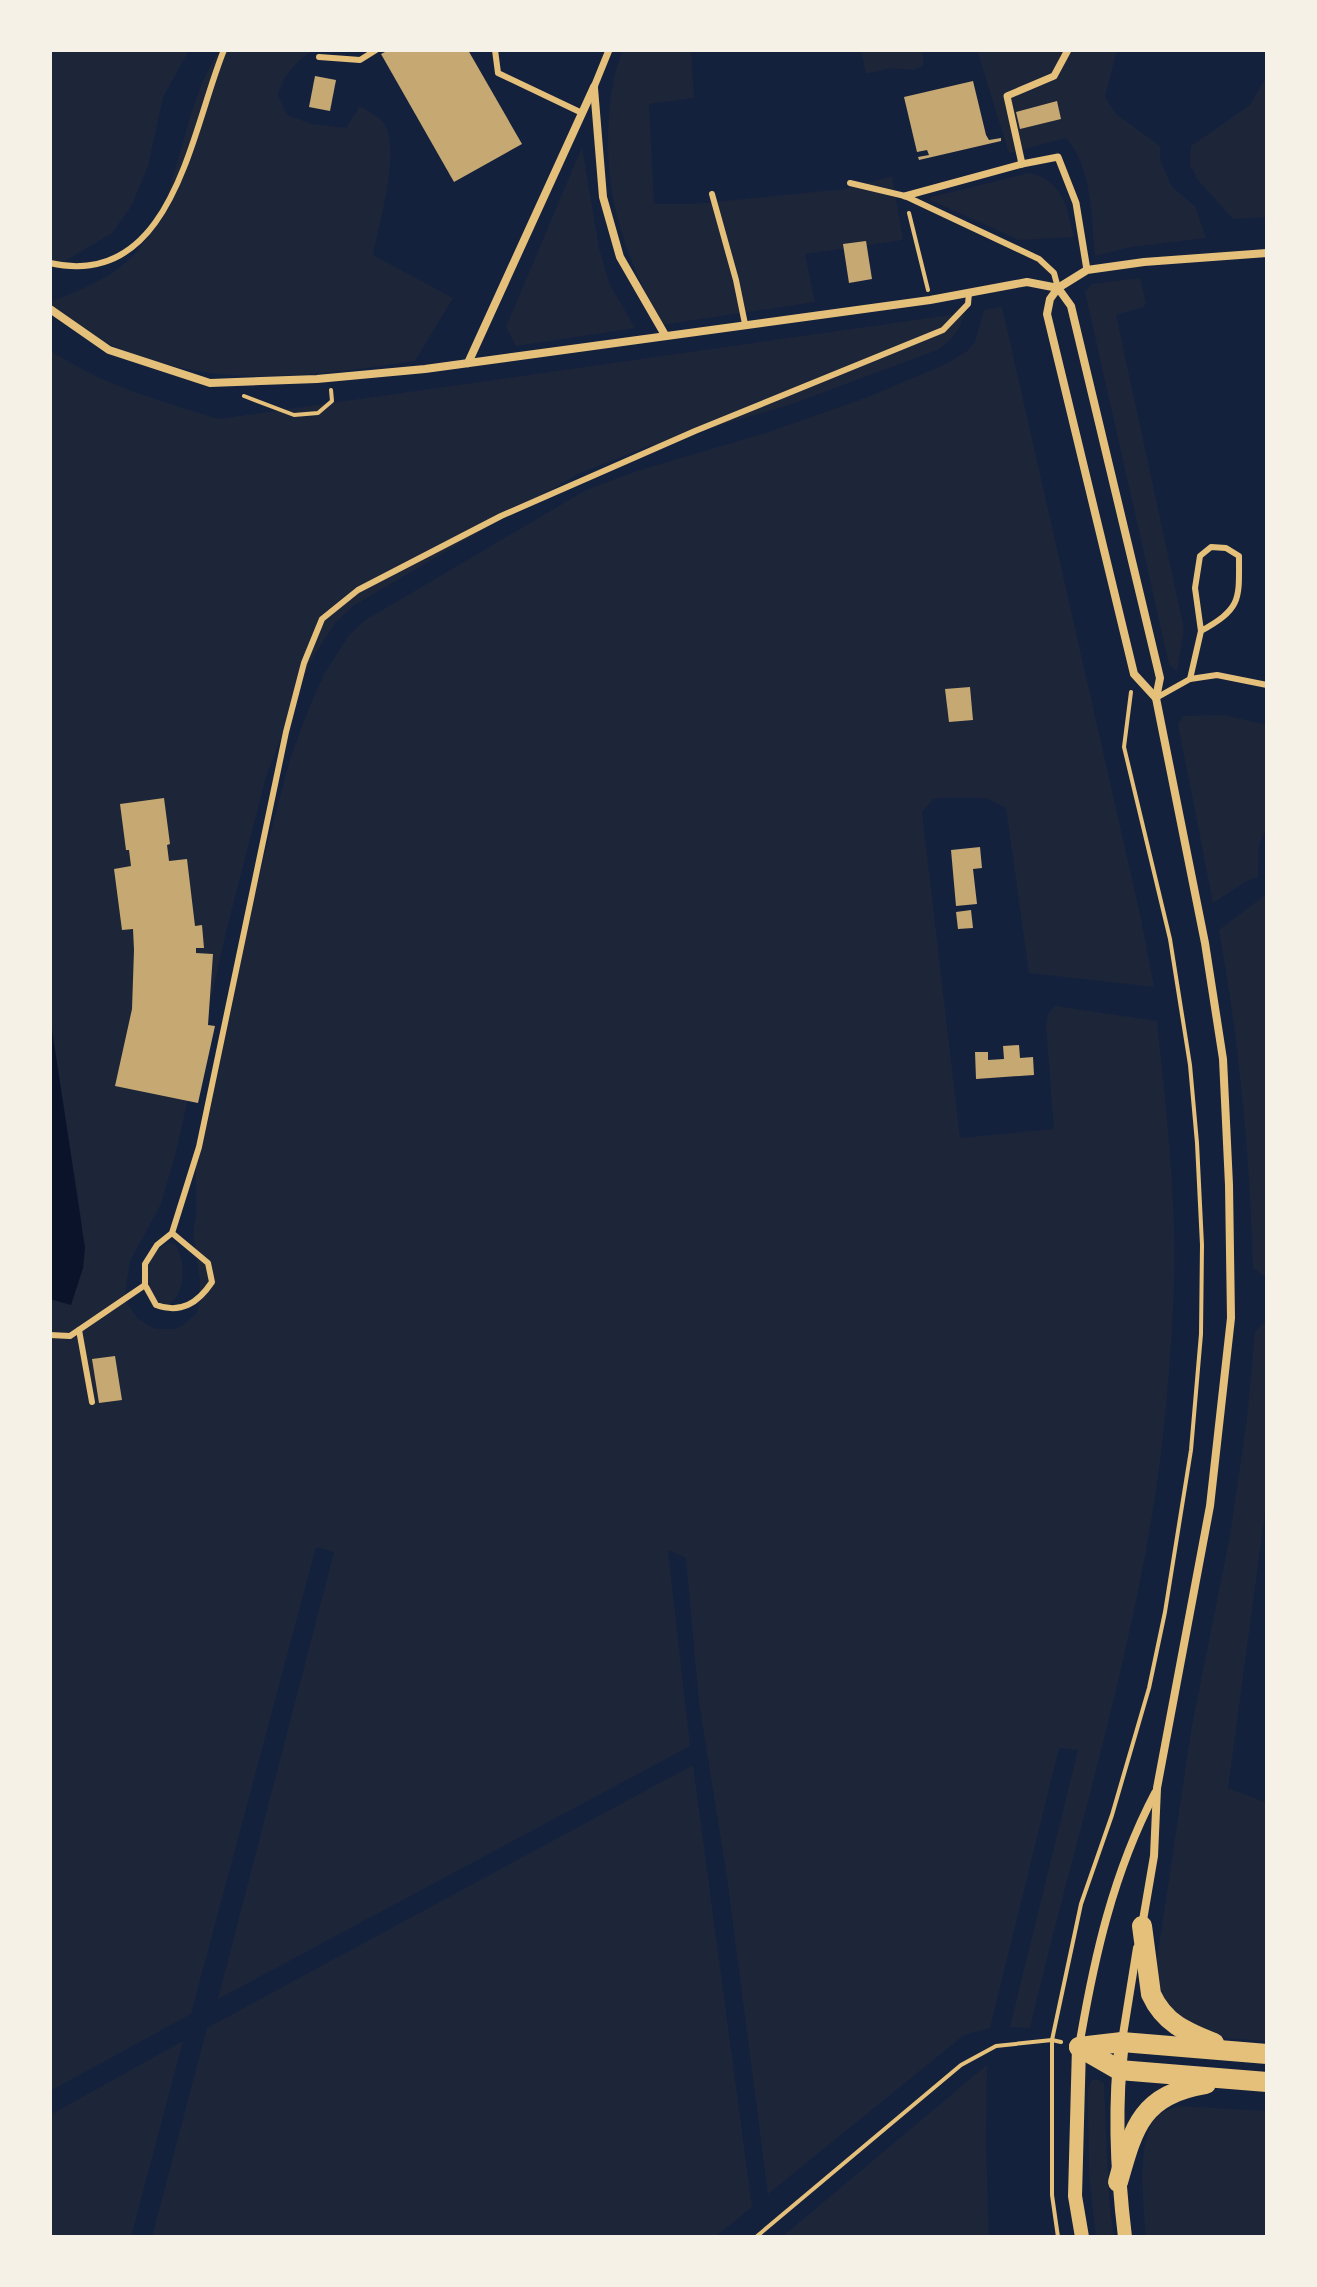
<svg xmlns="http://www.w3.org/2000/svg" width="1317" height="2287" font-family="'Public Sans',sans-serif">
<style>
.green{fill:#1d2539}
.water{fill:#0b132b}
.building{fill:#c6a872}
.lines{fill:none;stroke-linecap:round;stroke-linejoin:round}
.path{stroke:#e5c07b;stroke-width:4}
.service{stroke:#e5c07b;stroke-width:6}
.pedestrian{stroke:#e5c07b;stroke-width:7}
.minor{stroke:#e5c07b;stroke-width:8}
.tertiary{stroke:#e5c07b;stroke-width:14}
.trunk{stroke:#e5c07b;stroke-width:20}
</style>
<rect width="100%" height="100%" fill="#14213d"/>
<g class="green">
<polygon points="50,50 189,50 163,97 148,166 132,205 112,233 50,270"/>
<path d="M220,50H313C295,63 284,74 278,95L287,115L312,124L346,128L360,106C367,111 376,115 381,120C404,143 378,226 373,255L453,298L415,361C272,382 179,393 50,312V302C81,290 117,276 139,249C181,197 180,109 220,50Z"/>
<path d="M623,50H691L694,98L649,104L654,204H695L845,189L892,176L903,240L805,254L815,302L661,325C625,252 603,200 609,116C611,91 613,74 623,50Z"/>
<polygon points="861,50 922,50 924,65 914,70 891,68 866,74"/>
<path d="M977,50H1119L1115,57L1105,97L1116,114L1160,146V160L1172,187L1195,206L1206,238L1131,247L1095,256C1091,218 1093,168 1066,138L1009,153Z"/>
<polygon points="1267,76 1267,217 1233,219 1198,180 1190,165 1191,146 1250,105"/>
<polygon points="582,147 599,248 609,283 635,328 516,346 506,327"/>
<path d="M1029,173C1063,180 1067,208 1074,237L1019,240L930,200L931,197Z"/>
<polygon points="1140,278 1146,303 1143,307 1116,315 1184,629 1177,671 1169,664 1085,292 1092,284"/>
<path d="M1002,307L1140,914L1154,987L1029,973L1006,808L986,798H934L922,812L960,1138L1054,1129L1046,1026L1048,1014L1055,1006L1157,1021C1164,1089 1172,1157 1174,1226C1176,1286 1171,1348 1166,1407C1147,1617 1078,1823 1030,2028L1010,2027L1078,1750L1059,1748L990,2028L964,2035L768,2194L727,1878L699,1702L686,1558L668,1550L690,1746L218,1999L334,1552L316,1547L191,2014L50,2091V1299L71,1304L82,1224L50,1017V350C101,385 161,401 219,419L965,313C959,330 953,340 937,350L792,404L644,448L578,474L353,606L335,623L310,662L266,777L227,928L175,1156L161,1204L130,1261L125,1294L127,1303L138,1319L155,1329H174L183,1325L197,1313L199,1305L200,1280L193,1233L196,1216V1147L244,934L290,759L308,710L324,674L349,635L364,621L586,490L637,471L769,432L868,397L946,364L966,352L975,342L984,310Z"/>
<polygon points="1224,715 1267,725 1267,827 1259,844 1258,877 1245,882 1213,903 1178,724 1183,716"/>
<path d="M1267,894V1278L1253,1268C1250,1153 1239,1043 1219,930Z"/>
<path d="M167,1243L175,1244C186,1261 187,1293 168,1305C153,1303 144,1296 140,1281C144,1265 153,1252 167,1243Z"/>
<polygon points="1266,1321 1267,1498 1228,1788 1267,1803 1267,2041 1227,2038 1198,2030 1174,2018 1154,1980 1191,1731 1230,1536 1247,1418 1255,1332"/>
<polygon points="693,1765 752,2207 715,2237 152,2237 207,2028"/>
<polygon points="183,2041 131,2237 50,2237 50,2115"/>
<polygon points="987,2065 986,2144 989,2237 782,2237"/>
<polygon points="1092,2080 1099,2080 1104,2083 1109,2200 1114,2237 1096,2237 1089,2176 1088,2088"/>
<path d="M1179,2106L1267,2111V2237H1146C1144,2208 1134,2132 1161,2113C1166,2110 1173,2108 1179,2106Z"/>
</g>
<polygon class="water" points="50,1017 85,1248 83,1268 71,1305 50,1299"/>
<g class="building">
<polygon points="389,50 468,50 522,144 454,182 381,54"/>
<polygon points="315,76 336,80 330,111 309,107"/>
<polygon points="973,81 986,135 989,140 1001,138 1001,141 919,160 918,157 929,155 927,150 917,152 904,97"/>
<polygon points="1057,101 1061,119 1020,129 1016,112"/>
<polygon points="866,241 872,279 849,283 843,244"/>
<polygon points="970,687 973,720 949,722 945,689"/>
<polygon points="164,798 170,844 167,845 169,861 187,859 195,926 202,925 204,948 196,948 196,953 213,954 208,1025 215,1026 198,1103 115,1086 132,1009 134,950 133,929 122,930 114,869 131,866 129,850 126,850 120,804"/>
<polygon points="980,847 982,868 973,869 977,904 956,906 951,850"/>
<polygon points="971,910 973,928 958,929 956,912"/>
<polygon points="1019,1045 1020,1058 1033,1057 1034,1075 976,1079 975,1052 988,1052 988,1060 1004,1059 1003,1046"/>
<polygon points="115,1356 122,1400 99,1403 92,1359"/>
</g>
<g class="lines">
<g class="path">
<polyline points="909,213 928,290"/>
<polyline points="244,396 294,415 318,413 332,401 331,390"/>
<polyline points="756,2237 961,2065 996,2046 1052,2040 1061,2042"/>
<polyline points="1058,2237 1052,2195 1052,2040 1081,1904 1112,1815 1149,1688 1165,1612 1191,1450 1201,1334 1202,1245 1197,1143 1190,1065 1170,939 1124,747 1131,692"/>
</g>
<g class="service">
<polyline points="495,50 498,73 582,113"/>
<polyline points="319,57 360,60 376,50"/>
<polyline points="850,183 905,196 1039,259 1054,273 1058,288"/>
<polyline points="712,194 736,280 745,324"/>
<path d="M50,263C173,291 191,130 224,50"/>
<path d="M1190,679L1201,631L1195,588L1200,556L1211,547L1226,548L1239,556C1239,600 1242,608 1201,631"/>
<polyline points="1156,698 1190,679 1217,675 1267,685"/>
<path d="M172,1233L208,1263L212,1282C198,1303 181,1314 156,1305L145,1285V1264L157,1245L172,1233L199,1147L286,732L304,663L322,619L358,590L501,516L695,431L943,330L968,304L969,293"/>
<polyline points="79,1330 92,1402"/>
<polyline points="50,1335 70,1336 145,1285"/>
</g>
<g class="pedestrian">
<polyline points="1068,50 1054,76 1007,96 1022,164 1058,157 1076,203 1087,270"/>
<polyline points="594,87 609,50"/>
<polyline points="905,196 1022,164"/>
</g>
<g class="minor">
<polyline points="594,88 603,197 620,257 665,335"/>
<polyline points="1058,288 1071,306 1160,678 1156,698 1205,943 1223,1059 1229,1185 1231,1318 1210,1506 1157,1788 1154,1856 1142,1926"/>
<polyline points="50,309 109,350 210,383 317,379 425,369 930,300 1027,282 1058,288"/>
<polyline points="468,363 594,87"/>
<polyline points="1156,698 1134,674 1047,314 1050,299 1058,288 1087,270 1144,262 1267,253"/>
<polyline points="1122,2041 1137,1948"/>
<path d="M1079,2047C1094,1958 1113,1873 1155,1793"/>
</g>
<g class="tertiary">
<path d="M1122,2042C1114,2107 1117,2172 1125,2237"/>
<polyline points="1079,2047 1075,2196 1082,2237"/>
</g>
<g class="trunk">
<path d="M1142,1926L1151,1994C1164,2023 1186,2032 1214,2043"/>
<polyline points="1079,2047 1119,2070 1267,2082"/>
<polyline points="1079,2047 1122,2042 1267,2054"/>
<path d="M1118,2182C1134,2125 1142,2095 1206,2084"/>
</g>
</g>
<rect width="1317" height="2287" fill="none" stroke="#f6f1e7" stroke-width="104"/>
</svg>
